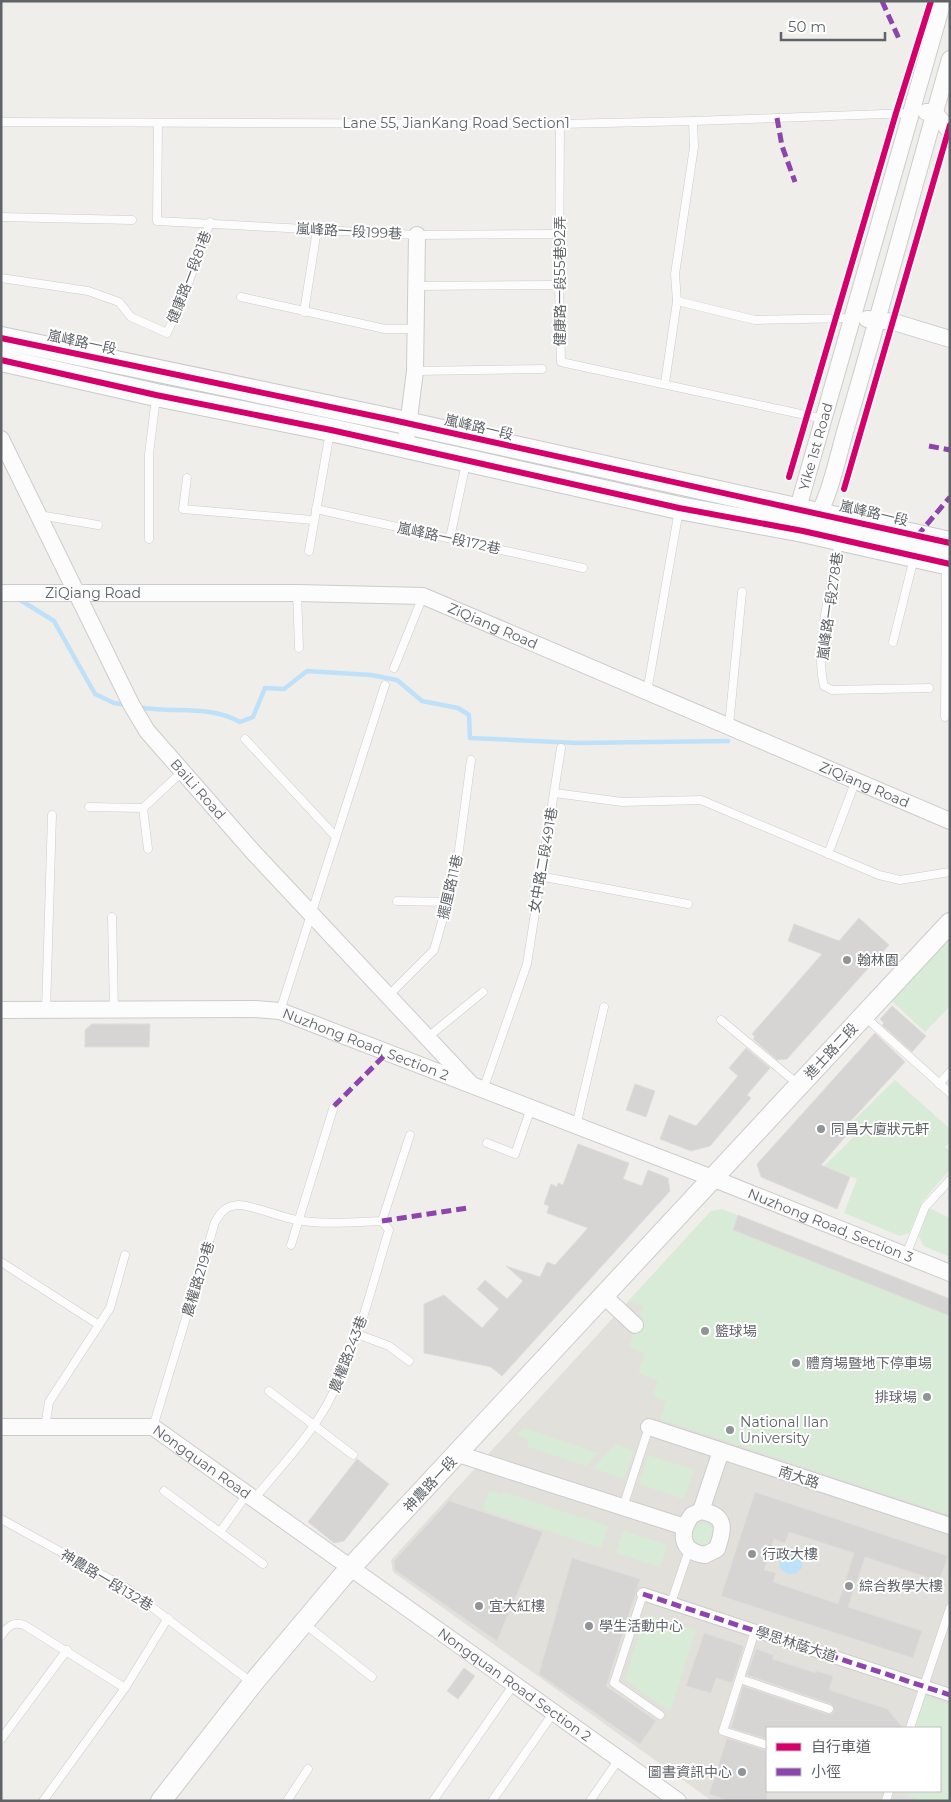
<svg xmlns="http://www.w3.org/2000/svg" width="951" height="1802" font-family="Montserrat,'Noto Sans TC',sans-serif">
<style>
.education{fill:#e2e0da;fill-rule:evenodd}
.green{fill:#d8ebd6}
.water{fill:#bfe0f9}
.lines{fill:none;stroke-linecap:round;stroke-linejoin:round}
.stream{stroke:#bfe0f9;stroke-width:4.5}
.building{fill:#d6d5d3;stroke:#deddd9;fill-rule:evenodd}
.service-casing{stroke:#cbcccc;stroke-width:9}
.pedestrian-casing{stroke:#cbcccc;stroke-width:14}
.minor-casing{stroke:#cbcccc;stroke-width:18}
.tertiary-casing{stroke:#cbcccc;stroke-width:22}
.secondary-casing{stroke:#cacacb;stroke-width:24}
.service{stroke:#fdfcfc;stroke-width:8}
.pedestrian{stroke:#fdfcfc;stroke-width:12}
.minor{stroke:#fdfcfc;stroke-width:16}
.tertiary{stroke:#fdfcfc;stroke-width:20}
.secondary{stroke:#fdfcfc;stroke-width:22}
.quiet{stroke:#8e44ad;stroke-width:5;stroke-dasharray:10 5;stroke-linecap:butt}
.cycleway-casing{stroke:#fff;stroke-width:9}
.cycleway{stroke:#d6006c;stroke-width:6}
.poi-dot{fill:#919496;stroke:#fff;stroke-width:2}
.labels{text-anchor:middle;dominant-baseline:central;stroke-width:4;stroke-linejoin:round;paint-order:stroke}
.street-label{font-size:14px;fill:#5f6368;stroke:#fff}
.poi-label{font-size:14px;fill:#5f6368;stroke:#fff;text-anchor:start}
</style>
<rect width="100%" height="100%" fill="#efeeea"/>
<path class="education" d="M711,1211L950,1299V1801H712L393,1572L391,1560ZM767,1728H940V1791H767Z"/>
<g class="green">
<polygon points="950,938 950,1006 925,1032 891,1000"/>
<polygon points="895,1080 950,1129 950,1142 945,1147 950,1152 950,1169 922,1202 909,1233 900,1236 844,1213 857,1179 824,1166 858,1133 848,1126"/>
<polygon points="929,1208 950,1218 950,1257 924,1246 919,1237"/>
<polygon points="722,1209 950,1299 950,1515 660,1419 666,1401 653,1396 658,1380 638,1373 645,1353 629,1347 643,1306 629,1301 711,1211"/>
<polygon points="524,1428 598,1453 586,1466 528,1447 527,1439 516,1435"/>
<polygon points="616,1445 634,1451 624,1479 593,1468"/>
<polygon points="648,1455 694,1470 684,1499 639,1484"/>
<polygon points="489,1491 502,1495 503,1492 608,1526 601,1548 483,1510"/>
<circle cx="703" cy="1534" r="11"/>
<polygon points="623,1531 668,1545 660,1567 616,1553"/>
<polygon points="645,1614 696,1630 670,1712 625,1680"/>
<polygon points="924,1696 950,1705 950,1801 925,1801 894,1791 940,1791 940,1728 913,1728"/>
</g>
<circle class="water" cx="791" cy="1562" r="12"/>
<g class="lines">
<g class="stream">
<polyline points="17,598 54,621 95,694 114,703 128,705"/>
<path d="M138,707C173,714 208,704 240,722L253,717L265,688L284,689L307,671L371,675L397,680L422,701L458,708L469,715L470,738L577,743L728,741"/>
</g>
</g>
<g class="building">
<polygon points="859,918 889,945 787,1059 777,1060 753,1039 755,1037 752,1034 822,954 788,941 794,924 839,941"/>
<polygon points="892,1006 926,1036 912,1052 882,1025 884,1023 880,1019"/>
<polygon points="92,1024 150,1024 149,1047 85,1047 85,1030"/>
<polygon points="875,1033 905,1062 847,1125 852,1129 821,1165 850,1177 837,1209 761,1177 757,1164"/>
<polygon points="746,1048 770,1068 747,1095 751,1098 710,1146 691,1151 660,1139 669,1115 696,1126 738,1076 729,1068"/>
<polygon points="635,1084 655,1091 646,1117 626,1110"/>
<polygon points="578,1144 629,1163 623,1179 642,1186 648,1170 668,1178 670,1191 502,1376 491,1367 424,1353 424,1304 444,1295 482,1328 499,1309 477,1289 485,1280 507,1299 523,1281 506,1266 540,1277 547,1262 555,1265 588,1228 547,1213 549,1206 544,1204 551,1184 557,1187 558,1183 563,1185"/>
<polygon points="738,1215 950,1299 950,1316 733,1230"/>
<polygon points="357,1459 389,1484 344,1541 334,1543 308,1522"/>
<path d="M755,1492L948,1556L939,1581L865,1557L848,1607L922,1631L913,1658L721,1596ZM789,1532L854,1553L838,1604L773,1582L776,1573L764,1570L774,1539L785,1543Z"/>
<polygon points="449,1501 543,1532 497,1641 395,1570 394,1561"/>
<polygon points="572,1558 640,1579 606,1686 656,1721 640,1744 539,1674"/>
<polygon points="704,1633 744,1646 732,1683 716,1678 711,1693 686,1686"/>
<polygon points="756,1649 774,1655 772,1659 816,1673 816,1671 833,1676 829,1690 887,1709 903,1728 767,1728 767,1739 731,1728 743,1686 827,1714 832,1714 834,1710 831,1704 747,1675"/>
<polygon points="464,1668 475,1676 458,1699 447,1691"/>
<polygon points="727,1738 767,1751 767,1801 729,1801 709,1794"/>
</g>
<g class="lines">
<defs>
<g id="service">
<polyline points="1,122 560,124 693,121 911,113"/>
<polyline points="158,123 157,221 417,235 559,234"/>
<polyline points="560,124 559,285 561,362 824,419"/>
<polyline points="1,217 132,220"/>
<polyline points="1,278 88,291 119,302 131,317 167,333 183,298 210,222"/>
<polyline points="417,286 559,285"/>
<polyline points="241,297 385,329 416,329"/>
<polyline points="677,301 755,320 854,318"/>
<polyline points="304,312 317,230"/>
<polyline points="415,371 542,369"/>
<polyline points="665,383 677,301 675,274 694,147 693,121"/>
<polyline points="187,478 183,509 313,520"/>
<polyline points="316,509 583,568"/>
<polyline points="39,515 98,525"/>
<polyline points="450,538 466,463"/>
<polyline points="149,539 149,454 156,397"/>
<path d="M839,542C832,581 814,648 824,686L832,690L929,688"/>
<polyline points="309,551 330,432"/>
<polyline points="297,593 299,648"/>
<polyline points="893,642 914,558"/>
<polyline points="394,668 423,596"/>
<polyline points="647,692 679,510"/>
<polyline points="945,717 946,564"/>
<polyline points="729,725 742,592"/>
<polyline points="245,739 336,837"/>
<polyline points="555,793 622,802 701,800 879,875 900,880 950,872"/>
<polyline points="89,807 143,808 183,771"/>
<polyline points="143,808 148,849"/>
<polyline points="828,854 856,780"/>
<polyline points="539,876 688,904"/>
<polyline points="397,901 448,902"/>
<polyline points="112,917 114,1009"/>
<polyline points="389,995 434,950 456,872 471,760"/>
<polyline points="46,1010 52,815"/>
<polyline points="280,1011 385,685"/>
<polyline points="864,1016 950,1093"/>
<polyline points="721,1020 799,1085"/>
<polyline points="428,1037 483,992"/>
<polyline points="939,1084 950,1072"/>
<polyline points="483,1090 527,964 561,748"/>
<polyline points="576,1126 604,1007"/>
<polyline points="487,1143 515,1154 531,1108"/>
<polyline points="291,1245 334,1106"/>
<polyline points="906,1255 925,1207 950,1180"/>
<polyline points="1,1262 99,1325"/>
<polyline points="357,1334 389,1346 409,1361"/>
<polyline points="269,1391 353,1455"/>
<polyline points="45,1427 49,1402 110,1308 125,1255"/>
<path d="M153,1427L215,1222C221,1212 225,1206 238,1205C250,1204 282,1218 297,1220C325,1225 354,1222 382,1221L410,1135"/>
<polyline points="164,1491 263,1564"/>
<path d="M255,1498C282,1465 315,1431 333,1393C359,1342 372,1285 389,1230L382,1221"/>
<polyline points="623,1507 649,1427"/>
<polyline points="1,1519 128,1589 251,1682"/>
<polyline points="220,1532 248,1493"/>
<polyline points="643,1594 614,1683 660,1715"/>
<polyline points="671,1603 689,1550"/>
<polyline points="305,1624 372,1677"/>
<polyline points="755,1631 723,1731 767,1745"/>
<path d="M1,1636C7,1627 13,1621 24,1625L125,1688"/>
<polyline points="740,1679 829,1709"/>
<polyline points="910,1728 950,1608"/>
<polyline points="1,1739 67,1650"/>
<polyline points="43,1801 125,1688 168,1618"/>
<polyline points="287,1801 308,1769"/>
<polyline points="433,1801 514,1684"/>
<polyline points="492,1801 554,1712"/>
<polyline points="590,1801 619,1759"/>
<polyline points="886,1801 889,1791"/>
</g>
<polyline id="pedestrian" points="643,1594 950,1695"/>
<g id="minor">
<polyline points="926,112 934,112 950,131"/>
<polyline points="867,319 894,322 950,339"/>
<polyline points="407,434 415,371 417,235"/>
<path id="s1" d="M1,439L131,704L147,731L254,853L469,1082"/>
<path id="s2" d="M800,518L798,508L943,1"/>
<path d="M813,521C828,507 840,447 847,425C883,303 915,181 950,59"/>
<path id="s3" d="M1,593H297L423,596L950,821"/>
<path id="s4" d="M1,1010L255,1009L280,1011L712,1178L950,1273"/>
<polyline points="604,1296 635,1325"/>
<path id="s5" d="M1,1427H153L678,1801"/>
<polyline points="649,1427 950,1526"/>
<polyline points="458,1454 685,1527"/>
<path d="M701,1511C727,1515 724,1529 717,1549L705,1555C680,1552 679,1532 692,1515Z"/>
<polyline points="701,1511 721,1451"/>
</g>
<polyline id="tertiary" points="161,1801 253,1683 342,1577 950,923"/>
<g id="secondary">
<polyline points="1,338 388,419 950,543"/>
<polyline points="1,360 156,395 331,430 679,508 803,531 950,564"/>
</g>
</defs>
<use href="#service" class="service-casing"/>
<use href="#pedestrian" class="pedestrian-casing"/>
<use href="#minor" class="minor-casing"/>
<use href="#tertiary" class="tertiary-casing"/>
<use href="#secondary" class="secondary-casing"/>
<use href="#service" class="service"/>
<use href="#pedestrian" class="pedestrian"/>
<use href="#minor" class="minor"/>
<use href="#tertiary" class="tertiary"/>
<use href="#secondary" class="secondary"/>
<g class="quiet">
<polyline points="882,1 900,41"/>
<polyline points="777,118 782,146 795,182"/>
<polyline points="929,446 950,450"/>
<polyline points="917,536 950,497"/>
<polyline points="334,1106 387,1053"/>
<polyline points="382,1221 468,1208"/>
<polyline points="643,1594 950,1695"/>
</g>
<defs>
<g id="cycleway">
<polyline points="1,338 388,419 950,543"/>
<polyline points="1,360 156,395 331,430 679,508 803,531 950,564"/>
<polyline points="789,477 896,113 931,1"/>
<polyline points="844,489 950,125"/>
</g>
</defs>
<use href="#cycleway" class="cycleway-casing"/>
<use href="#cycleway" class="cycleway"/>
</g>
<g class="poi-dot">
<circle cx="847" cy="960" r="5"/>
<circle cx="821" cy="1129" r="5"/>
<circle cx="705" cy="1331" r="5"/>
<circle cx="796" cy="1363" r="5"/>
<circle cx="927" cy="1397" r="5"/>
<circle cx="730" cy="1430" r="5"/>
<circle cx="752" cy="1554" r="5"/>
<circle cx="849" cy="1586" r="5"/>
<circle cx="479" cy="1606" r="5"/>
<circle cx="589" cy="1626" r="5"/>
<circle cx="742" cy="1772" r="5"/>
</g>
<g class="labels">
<g class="street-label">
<text x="456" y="123">Lane 55, JianKang Road Section1</text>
<text transform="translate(349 231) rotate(3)">嵐峰路一段199巷</text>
<text transform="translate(189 277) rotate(-69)">健康路一段81巷</text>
<text transform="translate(560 281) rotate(-90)">健康路一段55巷92弄</text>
<text transform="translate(82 342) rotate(12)">嵐峰路一段</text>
<text transform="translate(479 427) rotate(13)">嵐峰路一段</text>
<text stroke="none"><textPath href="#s2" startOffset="74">Yike 1st Road</textPath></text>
<text transform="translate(874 513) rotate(13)">嵐峰路一段</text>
<text transform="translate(449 538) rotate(12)">嵐峰路一段172巷</text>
<text stroke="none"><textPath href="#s3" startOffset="92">ZiQiang Road</textPath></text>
<text transform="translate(830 606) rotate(-82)">嵐峰路一段278巷</text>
<text stroke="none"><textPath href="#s3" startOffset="498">ZiQiang Road</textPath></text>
<text stroke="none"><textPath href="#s3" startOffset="902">ZiQiang Road</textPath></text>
<text stroke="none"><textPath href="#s1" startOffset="404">BaiLi Road</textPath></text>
<text transform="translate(543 860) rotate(-80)">女中路二段491巷</text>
<text transform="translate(450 887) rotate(-77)">擺厘路11巷</text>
<text stroke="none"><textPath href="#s4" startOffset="371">Nuzhong Road, Section 2</textPath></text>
<text transform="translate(831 1051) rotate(-47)">進士路二段</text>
<text stroke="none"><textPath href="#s4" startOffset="870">Nuzhong Road, Section 3</textPath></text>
<text transform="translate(198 1279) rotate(-73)">農權路219巷</text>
<text transform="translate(348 1354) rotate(-69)">農權路243巷</text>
<text stroke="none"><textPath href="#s5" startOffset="212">Nongquan Road</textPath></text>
<text transform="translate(799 1477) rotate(18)">南大路</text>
<text transform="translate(430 1484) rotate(-47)">神農路一段</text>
<text transform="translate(107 1580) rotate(31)">神農路一段132巷</text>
<text transform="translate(796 1644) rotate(18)">學思林蔭大道</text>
<text stroke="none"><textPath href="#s5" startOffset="596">Nongquan Road Section 2</textPath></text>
</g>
<g class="poi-label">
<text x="857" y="960">翰林園</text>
<text x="831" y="1129">同昌大廈狀元軒</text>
<text x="715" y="1331">籃球場</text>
<text x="806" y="1363">體育場暨地下停車場</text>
<text x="917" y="1397" text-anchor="end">排球場</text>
<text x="740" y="1422">National Ilan<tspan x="740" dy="16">University</tspan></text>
<text x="762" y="1554">行政大樓</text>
<text x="859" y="1586">綜合教學大樓</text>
<text x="489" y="1606">宜大紅樓</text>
<text x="599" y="1626">學生活動中心</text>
<text x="732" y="1772" text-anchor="end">圖書資訊中心</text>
</g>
</g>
<rect width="951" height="1802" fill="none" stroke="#5f6368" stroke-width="5"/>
<rect x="766" y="1727" width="175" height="65" fill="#ffffff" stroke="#bfc1c3"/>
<rect x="776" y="1743" width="25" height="8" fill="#d6006c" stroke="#bfc1c3"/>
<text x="811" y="1752" font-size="15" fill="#5f6368">自行車道</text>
<rect x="776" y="1768" width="25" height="8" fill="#8e44ad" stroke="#bfc1c3"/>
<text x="811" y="1777" font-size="15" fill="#5f6368">小徑</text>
<path d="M781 32v8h104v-8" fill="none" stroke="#5f6368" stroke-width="2.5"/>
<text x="788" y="32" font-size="15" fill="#5f6368" stroke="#ffffff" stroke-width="4" paint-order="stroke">50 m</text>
</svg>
